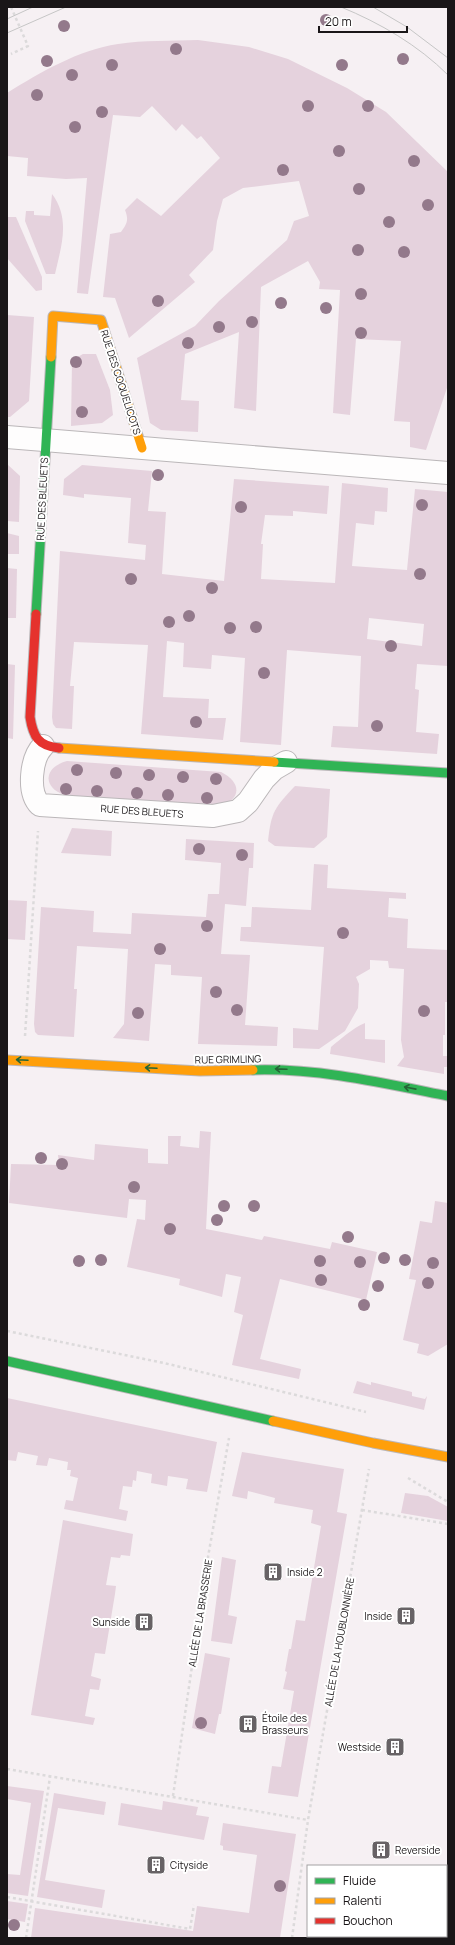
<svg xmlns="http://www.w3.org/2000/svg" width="455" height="1945" font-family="Manrope,sans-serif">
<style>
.green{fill:#e5d2dd;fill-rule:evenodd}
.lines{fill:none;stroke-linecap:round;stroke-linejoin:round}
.street-casing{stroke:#bbb7b9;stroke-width:24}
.fast-casing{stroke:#bbb7b9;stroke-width:11}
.slow-casing{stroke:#bbb7b9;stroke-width:11}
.jam-casing{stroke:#bbb7b9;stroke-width:11}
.path{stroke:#dcdadb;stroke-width:2.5;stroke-dasharray:3 3;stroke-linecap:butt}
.street{stroke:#fefdfd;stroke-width:22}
.fast{stroke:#30b455;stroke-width:9}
.slow{stroke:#ff9f0a;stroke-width:9}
.jam{stroke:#e5322d;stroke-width:9}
.tram{stroke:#c6c6c6;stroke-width:1}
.tree{fill:#93798b}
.oneway{stroke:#256536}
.labels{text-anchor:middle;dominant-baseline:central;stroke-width:4;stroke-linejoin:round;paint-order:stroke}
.street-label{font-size:10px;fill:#1a1618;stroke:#fff}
.poi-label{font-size:10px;fill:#1a1618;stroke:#fff;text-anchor:start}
</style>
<rect width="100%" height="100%" fill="#f6f0f3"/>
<g class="green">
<path d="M198,40L249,47L288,59L347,88L386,112L448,172V385L426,450L410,447V422L394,421L401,341L356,339L350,415L333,413L340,290L319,289L320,282L308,261L261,287L256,411L234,408L239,332L185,354L181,400L199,401L198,432L161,430L150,423L137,358L195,326L219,301L287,240L294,221L309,216L299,181L243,188L223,199L217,221L213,250L189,275L195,282L129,338L115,298L103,297L110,234L121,232C127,224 129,220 125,210L137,198L161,216L220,158L201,136L197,139L182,124L176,131L152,106L140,117L113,115L88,294L77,293L87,178L66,179L27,176L28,158L7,156V93C41,72 78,50 118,44C144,40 171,41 198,40Z"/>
<path d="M52,194C71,219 61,247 55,274H46L25,221L26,211H34V215L50,216Z"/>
<polygon points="7,217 16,217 42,277 42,290 36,291 7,258"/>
<polygon points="7,315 34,317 29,401 10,417 7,417"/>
<polygon points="83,354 96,354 110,390 113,415 102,423 71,426 72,360"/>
<polygon points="7,464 20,476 19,522 7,521"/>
<path d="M82,465L152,471L148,511L166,512L162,574L224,581L234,479L329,486L327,514L293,511V516L265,515L261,544H263L261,579L335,583L342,483L388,488L387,512L375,511L374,525L356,523L352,566L407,570L415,489L448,492V666L417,664L415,689L419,690L416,732L439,734L437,754L331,747L333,726L358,727L361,656L287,650L281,745L240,742L245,658L212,655L211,669L183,667L184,643L167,641L163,697L209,699L208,718H226L223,740L141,734L148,645L74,642L70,686H74L72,729L56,728L53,724L52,717L60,551L145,560L146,545L128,543L131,498L84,494V498L63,495L64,479ZM369,618L424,624L422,646L367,639Z"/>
<polygon points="7,533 19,536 19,554 7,554"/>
<polygon points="7,568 17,569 16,618 7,618"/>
<polygon points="7,664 15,665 13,739 7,738"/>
<path d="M67,761L221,772C242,782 242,801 218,806L64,795C42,787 44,767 67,761Z"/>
<path d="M295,786L330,789L327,837L314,848L275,846L268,841C271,812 275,807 295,786Z"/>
<polygon points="72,828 112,831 111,856 61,853"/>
<polygon points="186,839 254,843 253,868 249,868 246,906 225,904 221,954 250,955 245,1025 278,1027 277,1046 198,1044 202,977 171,975 171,965 155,964 149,1041 113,1038 124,1024 128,949 77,946 74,989 77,989 74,1037 38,1035 35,1032 34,1024 41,907 94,911 93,932 131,934 132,913 206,917 208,894 219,894 221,863 185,860"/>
<polygon points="314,864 328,865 327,888 406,893 406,899 389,898 388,917 408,919 407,948 448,950 448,1002 445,1002 445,1035 443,1035 443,1056 448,1056 448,1067 444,1067 444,1074 397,1066 404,1057 401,1040 404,969 389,968 388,961 370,960 370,969 356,977 359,984 358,1008 345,1031 319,1049 293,1048 293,1028 318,1030 324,947 240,941 241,927 251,927 252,907 311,910"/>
<polygon points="7,900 27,901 25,940 7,939"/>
<path d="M365,1023V1039L385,1040V1063L330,1054L331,1047C342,1038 353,1028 365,1023Z"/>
<polygon points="200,1131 211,1132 206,1229 262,1240 264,1236 330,1249 332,1242 377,1252 366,1300 280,1279 260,1359 301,1369 299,1379 232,1365 243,1315 234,1312 241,1277 226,1274 222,1297 179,1285 180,1279 127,1267 137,1219 145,1220 146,1200 129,1199 127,1218 9,1203 11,1164 59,1165 58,1155 94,1160 95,1144 148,1149 148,1163 168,1164 168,1136 181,1136 180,1146 199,1148"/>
<polygon points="435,1201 448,1203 448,1344 428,1356 417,1353 419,1344 403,1340 416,1280 409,1279 420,1221 432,1223"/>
<polygon points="357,1381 371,1385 371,1382 412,1392 412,1396 425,1399 427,1396 424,1410 353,1393"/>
<polygon points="7,1398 217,1442 207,1492 186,1489 188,1479 168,1476 167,1486 151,1483 152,1474 137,1471 136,1481 133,1480 132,1487 123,1486 119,1509 128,1511 126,1521 64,1509 66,1500 73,1501 78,1478 70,1476 71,1470 67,1470 68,1462 49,1458 47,1466 36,1465 38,1456 18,1452 16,1461 7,1460"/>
<polygon points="242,1452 344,1469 337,1512 347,1514 298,1797 268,1793 272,1766 281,1767 294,1691 283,1689 287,1672 285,1671 289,1649 291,1649 296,1620 305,1621 321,1526 311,1523 313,1510 274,1503 275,1498 248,1491 247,1499 232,1496"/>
<polygon points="405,1493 428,1496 448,1507 448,1521 401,1513"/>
<polygon points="63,1520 133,1534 130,1556 121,1555 120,1558 111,1557 106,1585 116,1586 115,1594 105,1654 95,1653 91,1676 101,1679 99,1690 90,1689 85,1716 95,1718 93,1725 31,1715"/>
<polygon points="222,1557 236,1560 228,1615 237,1617 232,1644 211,1641"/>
<polygon points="205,1653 230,1658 221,1714 219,1714 215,1734 192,1728"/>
<polygon points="7,1786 44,1791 28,1896 7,1893 7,1874 20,1875 31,1803 7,1799"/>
<polygon points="54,1793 106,1802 104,1815 58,1808 45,1880 105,1890 102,1908 37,1897"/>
<polygon points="163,1801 198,1807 196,1815 209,1817 204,1840 118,1825 121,1803 162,1810"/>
<polygon points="223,1823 296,1834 280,1938 31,1938 35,1908 193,1931 197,1906 249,1913 257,1855 223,1850 223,1846 220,1845"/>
<polygon points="7,1901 28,1904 25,1922 7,1919"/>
</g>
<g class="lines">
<defs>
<g id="street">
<polyline points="7,437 448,473"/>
<path d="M43,746C31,758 27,792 40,805L213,816L238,811L248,802L264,779L274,769L286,762"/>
</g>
<g id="fast">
<polyline points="36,614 51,357"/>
<polyline points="274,762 448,773"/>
<path d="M253,1070C319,1068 383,1083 448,1096"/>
<polyline points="7,1361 273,1421"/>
</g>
<g id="slow">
<polyline points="51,357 53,316 101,320 142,448"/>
<polyline points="59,748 274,762"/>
<polyline points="7,1060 200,1071 253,1070"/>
<polyline points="273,1421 373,1443 448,1457"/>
</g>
<path id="jam" d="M36,614L30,717C33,736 38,746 59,748"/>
</defs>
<use href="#street" class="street-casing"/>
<use href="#fast" class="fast-casing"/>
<use href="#slow" class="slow-casing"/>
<use href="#jam" class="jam-casing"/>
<g class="path">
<polyline points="11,7 28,46 11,54"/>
<polyline points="25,1036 38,831"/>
<polyline points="7,1331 164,1363 366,1412"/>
<polyline points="408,1478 448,1502"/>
<polyline points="362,1510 448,1524"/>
<polyline points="7,1769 308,1820"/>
<polyline points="173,1796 208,1557 229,1438"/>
<polyline points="7,1897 190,1929 194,1905"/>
<polyline points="446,1910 448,1894"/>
<polyline points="26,1938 50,1777"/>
<polyline points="292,1938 308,1820 369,1469"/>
</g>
<use href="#street" class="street"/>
<use href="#fast" class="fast"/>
<use href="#slow" class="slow"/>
<use href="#jam" class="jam"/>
<g class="tram">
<path d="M341,7C380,23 418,45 448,75"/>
<polyline points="373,7 407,27 448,58"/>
<polyline points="7,19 33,7"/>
<polyline points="7,33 66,7"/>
</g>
</g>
<g class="tree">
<circle cx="326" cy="20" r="6"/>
<circle cx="64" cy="26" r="6"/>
<circle cx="176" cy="49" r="6"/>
<circle cx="403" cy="59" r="6"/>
<circle cx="47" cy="61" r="6"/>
<circle cx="112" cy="65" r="6"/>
<circle cx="342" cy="65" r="6"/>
<circle cx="72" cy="75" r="6"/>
<circle cx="37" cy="95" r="6"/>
<circle cx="308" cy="106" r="6"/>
<circle cx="368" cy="106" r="6"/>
<circle cx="102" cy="112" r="6"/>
<circle cx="75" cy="127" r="6"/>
<circle cx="339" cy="151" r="6"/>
<circle cx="414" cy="161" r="6"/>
<circle cx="283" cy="170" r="6"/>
<circle cx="359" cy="189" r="6"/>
<circle cx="428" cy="205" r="6"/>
<circle cx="389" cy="222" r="6"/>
<circle cx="358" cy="250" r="6"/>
<circle cx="404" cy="252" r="6"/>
<circle cx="361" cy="294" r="6"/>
<circle cx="158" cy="301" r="6"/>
<circle cx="281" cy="303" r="6"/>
<circle cx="326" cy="308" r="6"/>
<circle cx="252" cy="322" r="6"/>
<circle cx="219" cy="327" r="6"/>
<circle cx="361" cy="333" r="6"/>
<circle cx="188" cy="343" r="6"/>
<circle cx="76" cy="362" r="6"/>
<circle cx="82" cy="412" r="6"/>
<circle cx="158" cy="475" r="6"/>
<circle cx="422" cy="505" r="6"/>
<circle cx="241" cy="507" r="6"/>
<circle cx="420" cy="574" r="6"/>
<circle cx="131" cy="579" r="6"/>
<circle cx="212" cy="588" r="6"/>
<circle cx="189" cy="616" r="6"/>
<circle cx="169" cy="622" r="6"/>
<circle cx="256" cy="627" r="6"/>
<circle cx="230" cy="628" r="6"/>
<circle cx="391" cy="646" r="6"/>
<circle cx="264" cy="673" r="6"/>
<circle cx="196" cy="722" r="6"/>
<circle cx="377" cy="726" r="6"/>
<circle cx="77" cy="770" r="6"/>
<circle cx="116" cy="773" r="6"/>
<circle cx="149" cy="775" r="6"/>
<circle cx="183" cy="777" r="6"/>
<circle cx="216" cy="779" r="6"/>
<circle cx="66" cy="789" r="6"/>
<circle cx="97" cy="791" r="6"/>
<circle cx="137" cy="793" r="6"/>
<circle cx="168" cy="795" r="6"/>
<circle cx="207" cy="798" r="6"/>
<circle cx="199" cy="849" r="6"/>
<circle cx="242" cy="855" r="6"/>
<circle cx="207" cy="926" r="6"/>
<circle cx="343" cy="933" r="6"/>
<circle cx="160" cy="949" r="6"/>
<circle cx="216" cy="992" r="6"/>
<circle cx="237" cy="1010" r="6"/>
<circle cx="424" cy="1011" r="6"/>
<circle cx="138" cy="1013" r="6"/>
<circle cx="41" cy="1158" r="6"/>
<circle cx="62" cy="1164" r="6"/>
<circle cx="134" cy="1187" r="6"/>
<circle cx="224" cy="1206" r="6"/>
<circle cx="254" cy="1206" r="6"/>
<circle cx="217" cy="1220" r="6"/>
<circle cx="170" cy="1229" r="6"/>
<circle cx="348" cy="1237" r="6"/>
<circle cx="384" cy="1258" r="6"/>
<circle cx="101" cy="1260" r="6"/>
<circle cx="405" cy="1260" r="6"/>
<circle cx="79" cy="1261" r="6"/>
<circle cx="320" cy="1261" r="6"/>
<circle cx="360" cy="1262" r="6"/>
<circle cx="433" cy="1263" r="6"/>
<circle cx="321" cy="1280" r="6"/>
<circle cx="428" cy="1283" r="6"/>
<circle cx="378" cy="1286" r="6"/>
<circle cx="364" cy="1305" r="6"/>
<circle cx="201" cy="1723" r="6"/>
<circle cx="280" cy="1886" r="6"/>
<circle cx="14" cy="1925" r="6"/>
</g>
<defs><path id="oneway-shaft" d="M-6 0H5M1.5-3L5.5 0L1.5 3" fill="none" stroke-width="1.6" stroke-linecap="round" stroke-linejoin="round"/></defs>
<g class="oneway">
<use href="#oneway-shaft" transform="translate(22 1060) rotate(-177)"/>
<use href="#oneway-shaft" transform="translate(151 1068) rotate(-177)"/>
<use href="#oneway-shaft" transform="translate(281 1069) rotate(-178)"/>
<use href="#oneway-shaft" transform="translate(410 1088) rotate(-169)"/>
</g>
<defs>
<symbol id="building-square" viewBox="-11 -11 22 22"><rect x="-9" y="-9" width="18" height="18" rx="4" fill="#676265" stroke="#fff"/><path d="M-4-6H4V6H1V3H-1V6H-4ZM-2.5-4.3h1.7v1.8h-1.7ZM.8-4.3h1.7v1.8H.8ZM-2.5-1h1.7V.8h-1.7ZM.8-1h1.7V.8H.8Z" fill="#fff"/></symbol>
</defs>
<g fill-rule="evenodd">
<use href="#building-square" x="262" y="1561" width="22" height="22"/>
<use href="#building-square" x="395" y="1605" width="22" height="22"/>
<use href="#building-square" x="133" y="1611" width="22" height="22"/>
<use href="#building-square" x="237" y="1713" width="22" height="22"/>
<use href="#building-square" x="384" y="1736" width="22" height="22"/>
<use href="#building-square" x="370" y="1839" width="22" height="22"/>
<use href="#building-square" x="145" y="1854" width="22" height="22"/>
</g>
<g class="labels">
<g class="street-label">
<text transform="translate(121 382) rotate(72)">RUE DES COQUELICOTS</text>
<text transform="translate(42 499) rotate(-87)">RUE DES BLEUETS</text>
<text transform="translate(142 811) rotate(4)">RUE DES BLEUETS</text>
<text transform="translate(228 1059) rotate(-1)">RUE GRIMLING</text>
<text transform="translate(200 1613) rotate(-81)">ALLÉE DE LA BRASSERIE</text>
<text transform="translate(339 1642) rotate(-80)">ALLÉE DE LA HOUBLONNIÈRE</text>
</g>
<g class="poi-label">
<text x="287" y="1572">Inside 2</text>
<text x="392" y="1616" text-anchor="end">Inside</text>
<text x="130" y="1622" text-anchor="end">Sunside</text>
<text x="262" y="1718">Étoile des<tspan x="262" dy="12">Brasseurs</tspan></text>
<text x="381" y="1747" text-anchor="end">Westside</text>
<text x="395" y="1850">Reverside</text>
<text x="170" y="1865">Cityside</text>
</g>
</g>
<rect width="455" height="1945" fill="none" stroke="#1a1618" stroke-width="16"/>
<rect x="307" y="1865" width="140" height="72" fill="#ffffff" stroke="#a3a2a3"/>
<rect x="315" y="1878" width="20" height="6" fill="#30b455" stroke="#a3a2a3"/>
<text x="343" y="1885" font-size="12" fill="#1a1618">Fluide</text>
<rect x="315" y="1898" width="20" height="6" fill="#ff9f0a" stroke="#a3a2a3"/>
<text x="343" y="1905" font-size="12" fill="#1a1618">Ralenti</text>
<rect x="315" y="1918" width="20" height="6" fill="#e5322d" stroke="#a3a2a3"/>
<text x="343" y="1925" font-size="12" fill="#1a1618">Bouchon</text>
<path d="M319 26v6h88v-6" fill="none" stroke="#1a1618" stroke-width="2"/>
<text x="325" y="26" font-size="12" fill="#1a1618" stroke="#ffffff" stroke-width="3" paint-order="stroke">20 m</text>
</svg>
